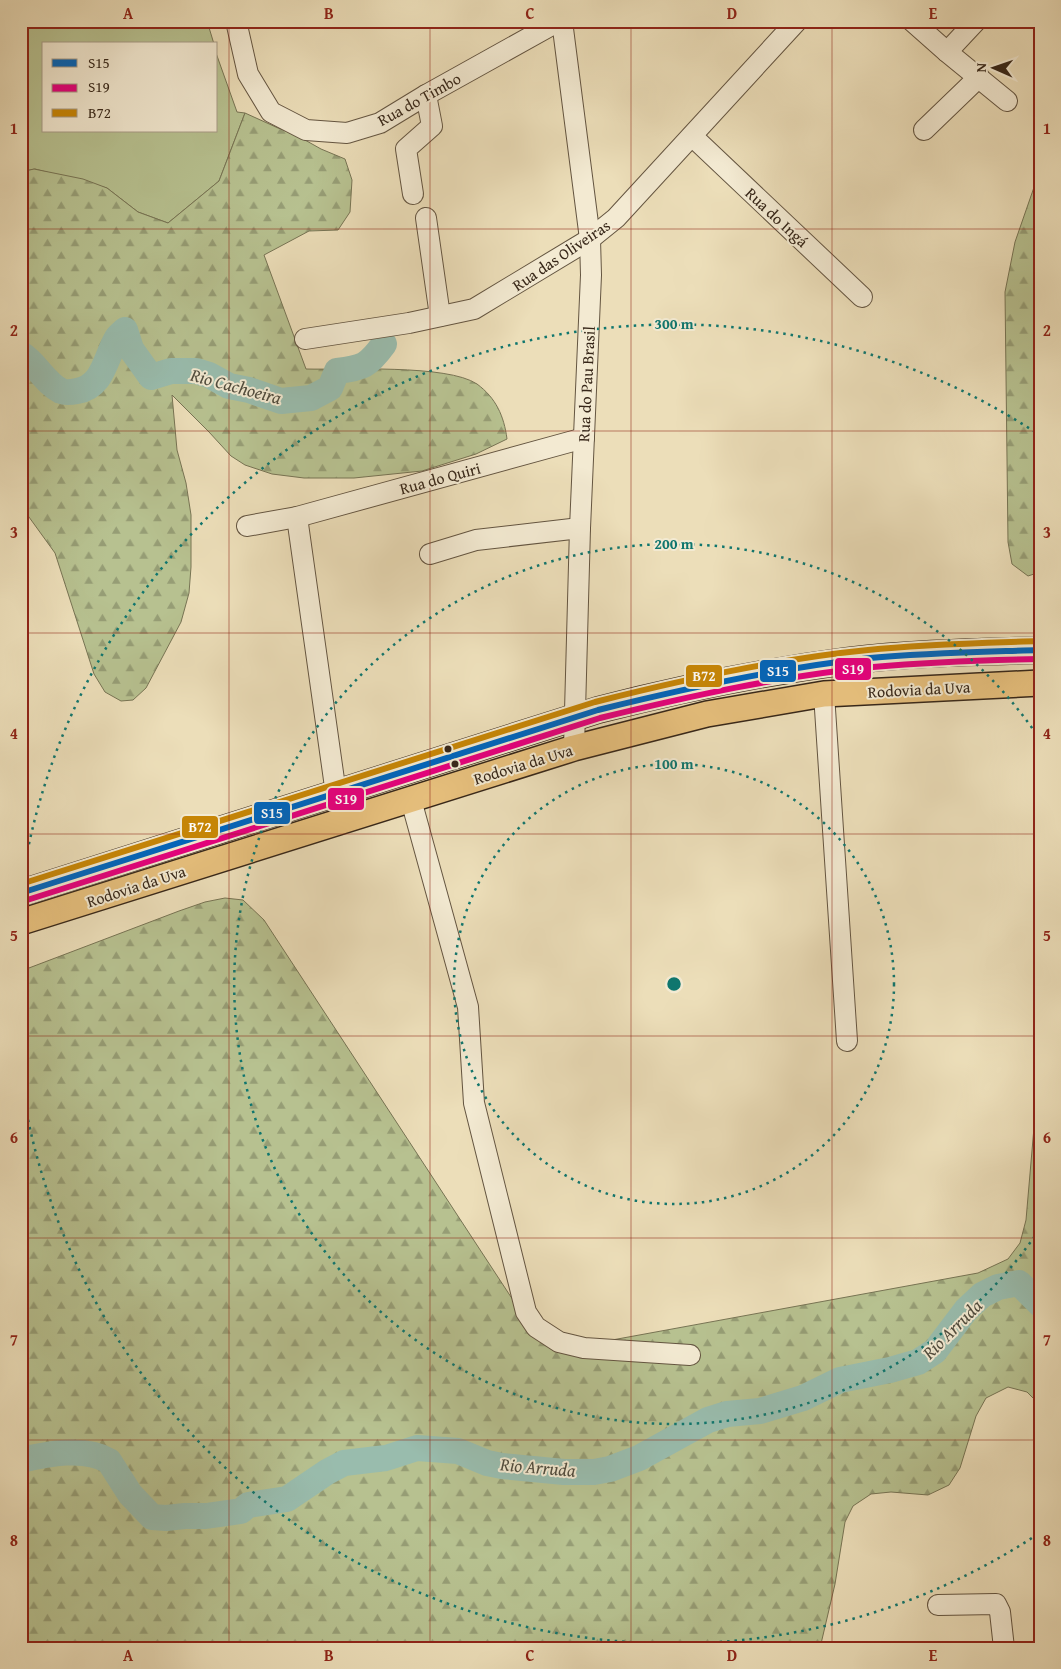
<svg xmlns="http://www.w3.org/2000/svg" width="1061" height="1669" font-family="'Gentium Book Plus',serif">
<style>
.green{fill:#b7c190;stroke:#777454}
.forest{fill:url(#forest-firs);stroke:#777454}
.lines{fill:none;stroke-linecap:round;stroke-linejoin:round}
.river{stroke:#99bcad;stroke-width:26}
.minor-casing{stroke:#645541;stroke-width:22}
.major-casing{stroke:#372719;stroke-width:28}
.minor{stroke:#f3ead2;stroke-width:20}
.major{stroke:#e6bf7c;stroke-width:25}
.bus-1-casing{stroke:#f3ead2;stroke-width:10}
.bus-2-casing{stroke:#f3ead2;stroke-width:10}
.bus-3-casing{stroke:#f3ead2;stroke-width:10}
.bus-1{stroke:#0065bd;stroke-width:6}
.bus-2{stroke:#e5007d;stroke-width:6}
.bus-3{stroke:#c78606;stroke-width:6}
.grid{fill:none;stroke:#8f2418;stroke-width:1;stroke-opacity:0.55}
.ring{fill:none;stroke:#0f766e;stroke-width:2.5;stroke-dasharray:2.5 5}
.bus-dot{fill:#372719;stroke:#f3ead2;stroke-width:2}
.labels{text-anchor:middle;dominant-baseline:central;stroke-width:4;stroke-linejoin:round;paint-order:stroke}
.street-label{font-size:16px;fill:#372719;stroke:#f3ead2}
.water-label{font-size:18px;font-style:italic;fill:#504c3e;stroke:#f3ead2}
.centre{fill:#0f766e;stroke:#f3ead2;stroke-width:2.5}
.ring-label{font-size:15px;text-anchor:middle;font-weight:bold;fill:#0f766e;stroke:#f3ead2;stroke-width:4;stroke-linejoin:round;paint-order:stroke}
.line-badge{stroke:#f3ead2;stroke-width:2}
.badge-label{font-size:14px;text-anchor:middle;font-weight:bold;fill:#fff}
.neatline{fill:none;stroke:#8f2418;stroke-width:2}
.grid-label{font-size:16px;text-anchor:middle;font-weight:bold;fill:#8f2418}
</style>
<defs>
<pattern id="forest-firs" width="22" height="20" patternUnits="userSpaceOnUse" patternTransform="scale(1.25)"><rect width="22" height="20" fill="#b7c190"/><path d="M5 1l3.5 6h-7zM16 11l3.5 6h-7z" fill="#969d75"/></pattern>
</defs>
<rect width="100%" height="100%" fill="#ecdeb9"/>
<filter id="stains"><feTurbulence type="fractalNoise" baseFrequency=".004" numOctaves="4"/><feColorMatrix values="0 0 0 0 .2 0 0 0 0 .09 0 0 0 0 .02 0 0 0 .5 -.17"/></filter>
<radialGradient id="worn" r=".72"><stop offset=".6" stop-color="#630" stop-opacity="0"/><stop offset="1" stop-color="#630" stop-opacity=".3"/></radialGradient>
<polygon class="green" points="21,21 207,21 214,44 44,44 44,131 216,131 216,53 237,112 245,113 219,181 168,223 138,212 107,188 35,169 21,172"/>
<g class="forest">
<path d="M245,113L278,128L289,131L321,149L345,159L352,180L350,212L338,230L309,231L264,255L306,369C345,370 447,364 477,384C496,398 504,416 507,439L476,454L422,471L354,478H304L272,474L245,465L231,456L209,432L172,395L177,450L186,483L191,515V567L189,593L181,622L146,688L133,700L121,701L105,692L94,674L55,553L21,506V172L34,169L83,179L107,188L138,212L168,223L219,181Z"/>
<polygon points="1040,170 1040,572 1028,576 1012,564 1008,542 1005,292 1015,242"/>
<polygon points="225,898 243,900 264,920 511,1297 531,1323 548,1337 612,1340 978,1273 1008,1259 1020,1243 1026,1220 1040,1058 1040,1405 1027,1392 1008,1387 986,1398 976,1416 960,1468 949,1485 928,1495 891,1492 871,1494 853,1506 845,1522 835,1584 820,1648 21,1648 21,971 179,911 205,902"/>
</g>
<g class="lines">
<g class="river">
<path d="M21,354C36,363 45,383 61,391C66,393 72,392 77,391C104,386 105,358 117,338C119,335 123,332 125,330L131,349L151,377L171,371H196L209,375L229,386L249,390L281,401L311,398L330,388L337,371C363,368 368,366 384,344"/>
<path d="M21,1460C47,1454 85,1446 109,1461L130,1494L152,1517L166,1518L185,1516H206L241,1511L248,1505L287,1499L327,1472L344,1463L386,1458L417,1448L458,1451L487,1463L502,1466L564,1472H594L610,1469L639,1458L708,1420L727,1414L760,1411L803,1398L840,1380L890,1370L918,1362L935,1351L966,1310L982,1295L998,1287L1019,1283L1040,1304"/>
</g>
<defs>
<g id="minor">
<polyline points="236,21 248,74 271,112 306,130 347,133 380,123 426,95 559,21"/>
<polyline points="562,21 590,239 591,275 580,528 574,748"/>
<polyline points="912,21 947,52 1007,101"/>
<polyline points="947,52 976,21"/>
<polyline points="924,130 979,77"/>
<polyline points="692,136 862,297"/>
<polyline points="413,194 406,149 432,126 426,95"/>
<polyline points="426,218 440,316"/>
<polyline points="305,339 409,323 474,309 590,239 616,218 797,21"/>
<polyline points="297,517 336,794"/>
<polyline points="247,526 297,517 584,438"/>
<polyline points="430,554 476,540 580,528"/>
<polyline points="824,694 847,1041"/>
<polyline points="411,800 468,1007 474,1103 526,1312 536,1327 559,1342 584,1348 690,1355"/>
<polyline points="938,1605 996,1604 1000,1612 1004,1648"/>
</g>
<g id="major">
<path d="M21,893L598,710C680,689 763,672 847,661C911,653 975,652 1040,650"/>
<polyline points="21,922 574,748 707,714 824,694 1040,683"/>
</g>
</defs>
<use href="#minor" class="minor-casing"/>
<use href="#major" class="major-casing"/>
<use href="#minor" class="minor"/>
<use href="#major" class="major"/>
<defs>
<path id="bus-1" d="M21,893L598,710C687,688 778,668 870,658C926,653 983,652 1040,650"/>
<path id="bus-2" d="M24,901L600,718C690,696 781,676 873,667C928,662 984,660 1040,659"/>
<path id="bus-3" d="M21,884L595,702C685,679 776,659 868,650C925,644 983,643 1040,641"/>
</defs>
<use href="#bus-1" class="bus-1-casing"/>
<use href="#bus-2" class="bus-2-casing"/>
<use href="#bus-3" class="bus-3-casing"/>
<use href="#bus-1" class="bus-1"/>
<use href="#bus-2" class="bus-2"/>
<use href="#bus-3" class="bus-3"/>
</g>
<path class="grid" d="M229,21V1648M430,21V1648M631,21V1648M832,21V1648M21,229H1040M21,431H1040M21,633H1040M21,834H1040M21,1036H1040M21,1238H1040M21,1440H1040"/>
<g class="ring">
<circle cx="674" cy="984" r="220"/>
<path d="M1039 1230A440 440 0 1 1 1039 738"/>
<path d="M1038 1534A660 660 0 0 1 22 1087M22 881A660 660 0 0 1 1038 434"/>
</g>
<g class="bus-dot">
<circle cx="448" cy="749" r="4.5"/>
<circle cx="455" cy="764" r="4.5"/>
</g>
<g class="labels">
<g class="street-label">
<text transform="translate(419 99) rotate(-29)">Rua do Timbo</text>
<text transform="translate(777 217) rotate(43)">Rua do Ingá</text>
<text transform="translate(561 255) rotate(-34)">Rua das Oliveiras</text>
<text transform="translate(586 384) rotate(-87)">Rua do Pau Brasil</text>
<text transform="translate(440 478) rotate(-15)">Rua do Quiri</text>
<text transform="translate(919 689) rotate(-3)">Rodovia da Uva</text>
<text transform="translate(523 764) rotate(-17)">Rodovia da Uva</text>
<text transform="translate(136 886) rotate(-18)">Rodovia da Uva</text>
</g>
<g class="water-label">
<text transform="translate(236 386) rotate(15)">Rio Cachoeira</text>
<text transform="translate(952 1329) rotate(-45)">Rio Arruda</text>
<text transform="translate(538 1467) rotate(5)">Rio Arruda</text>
</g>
</g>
<circle cx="674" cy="984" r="8" class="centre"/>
<g class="ring-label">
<text x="674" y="329">300 m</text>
<text x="674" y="549">200 m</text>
<text x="674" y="769">100 m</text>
</g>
<g class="line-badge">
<rect x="834" y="657" width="38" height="24" rx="5" fill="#e5007d"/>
<rect x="759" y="659" width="38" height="24" rx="5" fill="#0065bd"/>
<rect x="685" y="664" width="38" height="24" rx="5" fill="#c78606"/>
<rect x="327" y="787" width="38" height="24" rx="5" fill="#e5007d"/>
<rect x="253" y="801" width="38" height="24" rx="5" fill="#0065bd"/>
<rect x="181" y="815" width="38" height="24" rx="5" fill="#c78606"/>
</g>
<g class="badge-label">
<text x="853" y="674">S19</text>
<text x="778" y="676">S15</text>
<text x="704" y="681">B72</text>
<text x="346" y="804">S19</text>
<text x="272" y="818">S15</text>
<text x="200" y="832">B72</text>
</g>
<rect width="1061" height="1669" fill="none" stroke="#ecdeb9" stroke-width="55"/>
<rect x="42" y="42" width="175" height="90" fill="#f3ead2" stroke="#a89c88"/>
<rect x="52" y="59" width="25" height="8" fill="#0065bd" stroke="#a89c88"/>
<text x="88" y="68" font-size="15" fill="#372719">S15</text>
<rect x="52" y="84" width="25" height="8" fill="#e5007d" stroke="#a89c88"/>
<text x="88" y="92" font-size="15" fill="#372719">S19</text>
<rect x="52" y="109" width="25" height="8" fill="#c78606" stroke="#a89c88"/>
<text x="88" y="118" font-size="15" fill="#372719">B72</text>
<g transform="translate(994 68) rotate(272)" stroke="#f3ead2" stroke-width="4" paint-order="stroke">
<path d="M0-4L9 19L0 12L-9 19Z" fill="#372719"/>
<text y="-8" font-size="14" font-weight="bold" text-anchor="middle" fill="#372719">N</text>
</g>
<rect x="28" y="28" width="1006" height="1614" class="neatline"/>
<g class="grid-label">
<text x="128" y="19">A</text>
<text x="329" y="19">B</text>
<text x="530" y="19">C</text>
<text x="732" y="19">D</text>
<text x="933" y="19">E</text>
<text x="14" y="134">1</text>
<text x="1047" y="134">1</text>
<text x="14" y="336">2</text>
<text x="1047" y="336">2</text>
<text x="14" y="538">3</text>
<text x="1047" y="538">3</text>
<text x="14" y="739">4</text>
<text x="1047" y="739">4</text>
<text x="14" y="941">5</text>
<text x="1047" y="941">5</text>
<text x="14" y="1143">6</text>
<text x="1047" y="1143">6</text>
<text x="14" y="1345">7</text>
<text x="1047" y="1345">7</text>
<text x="14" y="1546">8</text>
<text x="1047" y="1546">8</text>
<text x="128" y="1661">A</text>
<text x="329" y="1661">B</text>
<text x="530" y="1661">C</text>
<text x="732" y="1661">D</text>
<text x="933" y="1661">E</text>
</g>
<rect width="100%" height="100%" filter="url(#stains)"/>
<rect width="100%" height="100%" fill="url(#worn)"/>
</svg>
